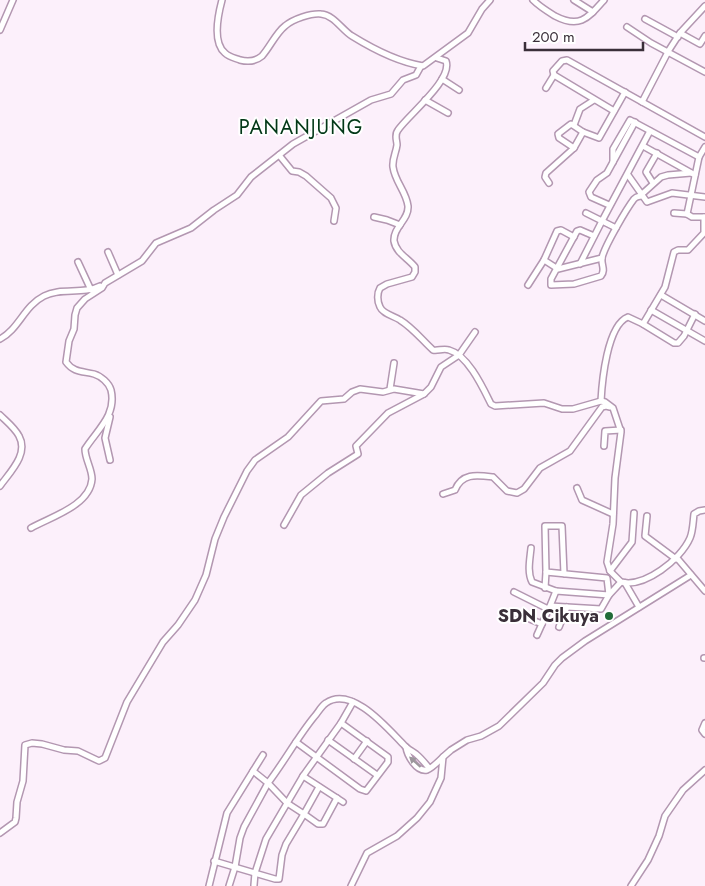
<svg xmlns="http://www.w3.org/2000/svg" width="705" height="886" font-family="Jost,sans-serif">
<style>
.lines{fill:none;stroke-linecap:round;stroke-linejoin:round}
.minor-casing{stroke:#b397b1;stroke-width:8}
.minor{stroke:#fff;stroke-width:5}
.oneway{fill:#9c979c}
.poi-dot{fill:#226b39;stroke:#fff;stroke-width:2}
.labels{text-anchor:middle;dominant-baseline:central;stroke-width:4;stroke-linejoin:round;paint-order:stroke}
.poi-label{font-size:18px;font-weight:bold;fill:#3a2f39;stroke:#fff;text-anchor:end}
.quarter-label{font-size:20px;letter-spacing:1px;fill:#023817;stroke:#fff}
</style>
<rect width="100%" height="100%" fill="#fcf0fb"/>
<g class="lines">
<defs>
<g id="minor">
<path d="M222,0C218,15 212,42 225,53C229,57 235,58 240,60C248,62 255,62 262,56C270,47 276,33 285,26C293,19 311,13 321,14C334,15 342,30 352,36C373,49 398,62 423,66L468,33L482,9L490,0"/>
<path d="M533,0C540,7 547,11 555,16C580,29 588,18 604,0"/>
<polyline points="574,0 593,12"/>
<polyline points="645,19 678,37"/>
<polyline points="627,27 651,43 705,72"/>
<polyline points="0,30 13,0"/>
<polyline points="680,33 700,44 705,36"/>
<path d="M437,58L446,61C453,80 408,115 398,130C394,135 397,140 397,145C396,153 392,159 393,167C395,182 406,191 408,206C409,220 393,227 394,241C396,253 408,258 415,267V272L412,277L387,284L380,288C377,293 377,301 380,307C383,314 394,316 400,320C413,328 422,340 433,350C438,351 444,348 449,350C468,355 483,388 491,404L495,406L544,403L562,409H573L601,401L605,402L613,408L621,432L615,478L613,524L607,562L610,571L621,582C645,588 681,559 690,538C693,531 693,522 694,514L699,511L705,510"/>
<polyline points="442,79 459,90"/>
<polyline points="546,88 554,75"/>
<polyline points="425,100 448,113"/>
<polyline points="642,102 669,50 680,33 705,6"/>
<polyline points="614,111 554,75 553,71 562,61 567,60 705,137"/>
<polyline points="574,125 580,109 594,100"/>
<polyline points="643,146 695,175"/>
<polyline points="705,147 699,157 687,214 692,217 705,217"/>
<polyline points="574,148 559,138 558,134 571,124 583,132"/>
<polyline points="279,155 292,171 299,172 306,176 331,198 336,208 334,221"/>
<polyline points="613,162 613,149 630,120 699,157"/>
<polyline points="628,175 647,202 672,193 705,197"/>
<polyline points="549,183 545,177 546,173 574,148 583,132 599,138 625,92"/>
<polyline points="653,183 646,172 657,153"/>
<polyline points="641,195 661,177 668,175 691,173"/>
<polyline points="609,205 591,197 589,192 597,180 607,173 635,122"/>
<polyline points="586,213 602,221 650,131"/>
<polyline points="674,213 687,214"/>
<polyline points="374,217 387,220 400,225"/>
<path d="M594,236L580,230L577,231L551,279V285L574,284L601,276C606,270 601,265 602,258C604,247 627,208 634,199C637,196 637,197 641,196"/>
<polyline points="108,252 118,275"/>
<polyline points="544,260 558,269 602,258"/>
<polyline points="78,262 91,290"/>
<polyline points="580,264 602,221 616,228"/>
<polyline points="528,285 544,260 557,231 561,230 574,237"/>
<polyline points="661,295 705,321"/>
<polyline points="651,310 705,341"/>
<polyline points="643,324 674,343 678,343 684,336 695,314"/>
<path d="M0,339C19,329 24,306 44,296C61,287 83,295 100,286"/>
<polyline points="390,389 394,363"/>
<path d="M601,401C602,382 607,325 628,317L643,324L665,287L674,252L678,250H688L704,233V217"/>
<path d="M0,415C6,421 15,428 19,436C29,454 10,472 0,486"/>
<polyline points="110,417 105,438 110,460"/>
<polyline points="604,446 605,431 621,430"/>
<polyline points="577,488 582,500 613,514"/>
<path d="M443,494L455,490C462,473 476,475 493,477L507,491L517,493L524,489L540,468L570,451L602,407L606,406L610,407"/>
<polyline points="647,516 645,536 676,559"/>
<polyline points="284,525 301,495 328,473 358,454 356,446 388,413 424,394"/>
<path d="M31,528C50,517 90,506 92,479C92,469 85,459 85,449C97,430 117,415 111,390C109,383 101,376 94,374C83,371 74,373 66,362L69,341L74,329L75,315L77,308L85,299L102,288L105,283L142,261L156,243L191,228L214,210L237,195L251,177L293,144L371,100L391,94L403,80L416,75L421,66"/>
<path d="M531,548C530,559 527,572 532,582L556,591"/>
<polyline points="677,558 705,591"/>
<polyline points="610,571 632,542 634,513"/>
<polyline points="625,583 639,607"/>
<polyline points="545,588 546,572"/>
<polyline points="514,592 548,609"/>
<polyline points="550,606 556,591 609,595 607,578 546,572 545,526 562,526 564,574"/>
<polyline points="515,613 542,624"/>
<polyline points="559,627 567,607"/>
<polyline points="537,635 550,606 601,609 609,595 621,582"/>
<polyline points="704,658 705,658"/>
<polyline points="705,723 702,730 705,734"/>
<polyline points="328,740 377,775"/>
<polyline points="296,742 360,789 366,791 388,762 388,757 341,723"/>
<path d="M406,747C407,755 416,772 427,770C432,768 439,761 443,757"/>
<polyline points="354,759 367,741"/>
<polyline points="253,771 263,755"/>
<polyline points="303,776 343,802"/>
<polyline points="0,833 15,822 16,818 17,802 23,781 25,745 32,743 42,744 64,750 78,751 99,761 105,758 127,702 163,642 178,625 195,600 206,575 215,539 224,517 247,471 255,460 288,437 321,401 344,399 352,392 360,389 383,392 394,389 424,394 431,387 441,367 459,355 475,332"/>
<polyline points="214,861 275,879 279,879 282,855 286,844 304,814 318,824 323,824 337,798"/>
<polyline points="254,885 255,873 266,839 303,776 341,723 353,702"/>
<path d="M209,886L227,813L253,771L268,783C284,762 297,738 314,717C318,713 321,706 326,703C352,685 388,729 404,745C407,749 412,751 416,754C421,758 425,763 429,768"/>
<polyline points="229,886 235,867 240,838 244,827 268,783 287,803 304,814 319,787"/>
<polyline points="351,886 367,853 397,836 417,818 430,802 441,778 443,757 451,750 467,740 481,736 499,726 543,683 555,665 562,658 585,641 691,575"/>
<polyline points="631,886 648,860 659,836 665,816 683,790 705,770"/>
</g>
</defs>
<use href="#minor" class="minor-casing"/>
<use href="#minor" class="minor"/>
</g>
<defs><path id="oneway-solid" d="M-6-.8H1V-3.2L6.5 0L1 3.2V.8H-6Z" transform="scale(1.25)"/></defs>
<use class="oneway" href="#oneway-solid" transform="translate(415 762) rotate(-137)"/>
<circle class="poi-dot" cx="609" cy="616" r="5"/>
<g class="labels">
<g class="poi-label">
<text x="599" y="616">SDN Cikuya</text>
</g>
<g class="quarter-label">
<text x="301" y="127">PANANJUNG</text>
</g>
</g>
<path d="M525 42v8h118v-8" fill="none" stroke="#3a2f39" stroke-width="2.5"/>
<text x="532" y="42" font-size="15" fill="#3a2f39" stroke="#ffffff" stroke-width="4" paint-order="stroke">200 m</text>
</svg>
